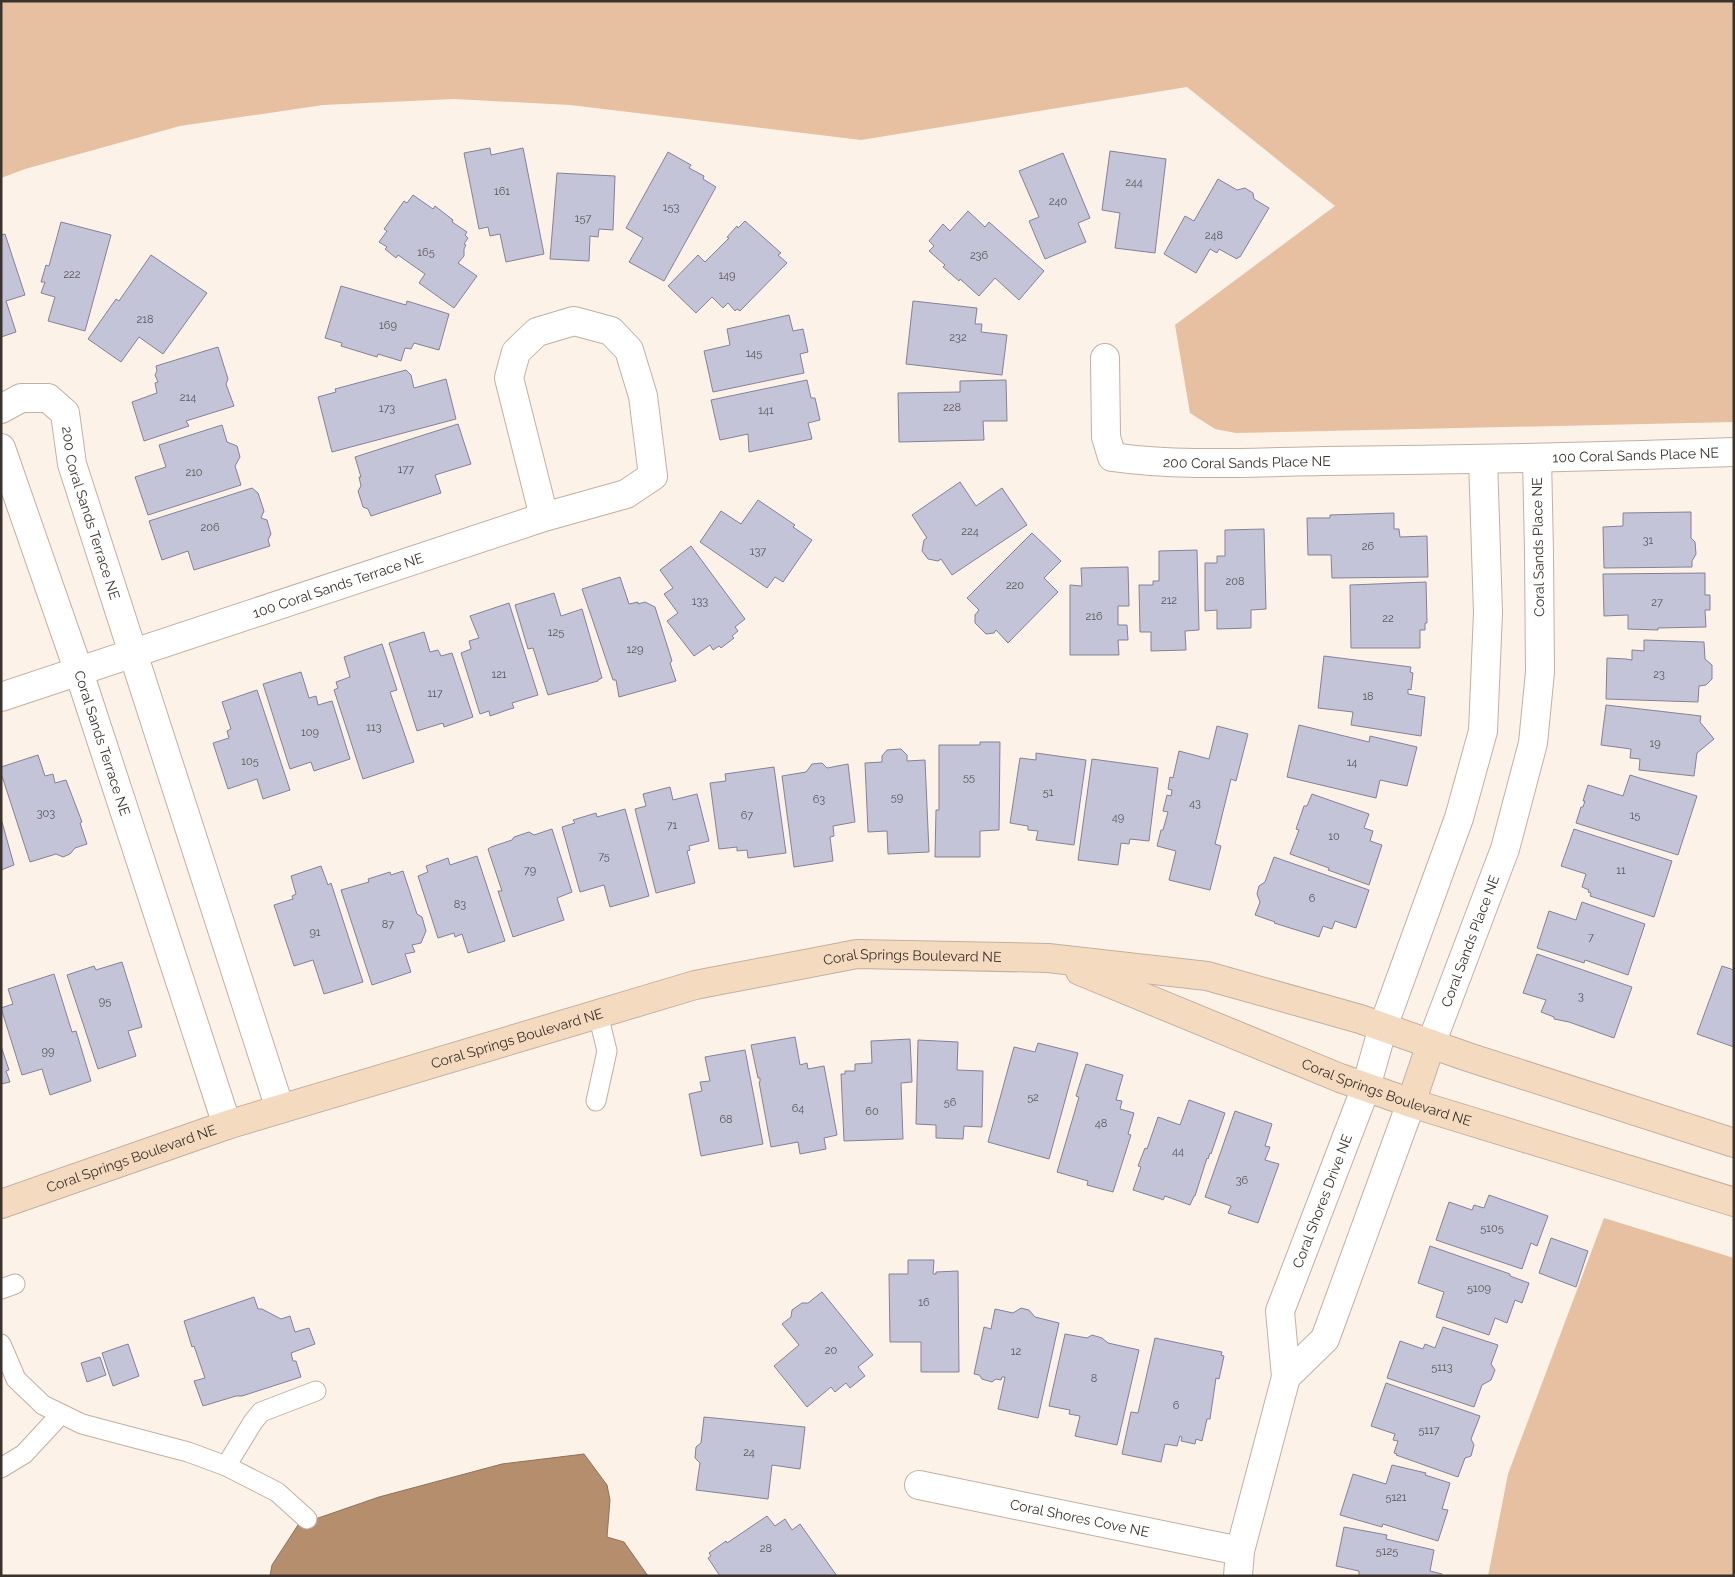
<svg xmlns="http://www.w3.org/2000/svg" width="1735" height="1577" font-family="Raleway,sans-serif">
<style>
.green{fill:#e6c0a0}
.water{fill:#b58e6d;stroke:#90725a}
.building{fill:#c4c4d9;stroke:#838296}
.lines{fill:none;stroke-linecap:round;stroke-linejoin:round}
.lane-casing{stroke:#c2b0a1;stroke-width:21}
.street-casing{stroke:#c2b0a1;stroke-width:30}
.secondary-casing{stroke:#c2b0a1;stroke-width:30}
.lane{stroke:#fff;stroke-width:19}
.street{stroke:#fff;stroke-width:28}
.secondary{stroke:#f4dbc0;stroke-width:28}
.labels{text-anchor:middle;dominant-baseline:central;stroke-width:4;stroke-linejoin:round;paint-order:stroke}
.number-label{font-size:11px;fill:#5c5657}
.street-label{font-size:14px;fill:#3a322c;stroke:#fff}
</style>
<rect width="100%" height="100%" fill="#fdf2e8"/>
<g class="green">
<polygon points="1,1 1734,1 1734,422 1236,433 1215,429 1190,413 1175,325 1335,206 1187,87 861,140 570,105 454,99 323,105 180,126 25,169 1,178"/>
<polygon points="1604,1218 1734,1258 1734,1576 1488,1576 1508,1474"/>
</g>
<polygon class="water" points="584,1454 607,1485 610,1500 607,1537 624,1542 648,1576 270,1576 272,1565 298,1525 379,1497 502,1464"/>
<g class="building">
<polygon points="490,148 491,155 523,148 544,254 506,262 500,234 490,236 488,227 479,229 464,153"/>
<polygon points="1110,151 1166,159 1155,253 1115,248 1120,213 1102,210"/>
<polygon points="668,152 691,165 689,168 704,176 703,179 716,187 664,281 629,262 643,238 626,228"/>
<polygon points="1063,153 1090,218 1078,223 1086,242 1045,259 1029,221 1039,217 1019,171"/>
<polygon points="557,173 615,176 613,230 599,229 598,237 590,236 589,261 550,259"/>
<polygon points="1218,179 1237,190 1245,188 1253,193 1254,199 1269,208 1240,257 1238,257 1237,259 1219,249 1217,253 1210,249 1196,273 1164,254 1185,216 1194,221"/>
<polygon points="413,195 433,209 435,206 453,220 452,222 467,232 465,235 468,238 464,244 466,245 464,249 464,256 458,263 477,276 454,308 419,283 425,274 398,255 396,258 385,249 387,247 379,242 387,231 384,229 404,201 407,203"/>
<polygon points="968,211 985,227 989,222 1044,271 1019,300 995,278 979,296 960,279 959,281 943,267 945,265 929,251 934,246 929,241 943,224 950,231"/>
<polygon points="745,221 781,253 778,255 787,263 740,311 737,309 735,311 728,303 723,308 712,297 696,313 668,286 698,255 705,262 729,238 727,237 737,226 738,228"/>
<polygon points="61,222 111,235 85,331 48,321 55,297 41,293 45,282 41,282 46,265 49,266"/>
<polygon points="5,234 25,295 6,301 16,332 1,337 1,235"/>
<polygon points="151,255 207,293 163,354 139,337 121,362 88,339 116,299 119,301"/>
<polygon points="341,286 406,305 407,301 449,314 439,350 414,343 411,349 405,348 401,361 378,354 377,357 341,346 342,343 325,338"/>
<polygon points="913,301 977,308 975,324 982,324 981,332 1007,335 1002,375 906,364"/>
<polygon points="789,315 793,331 803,329 808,352 800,354 804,373 713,392 704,351 730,345 727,329"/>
<polygon points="218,347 228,379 226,384 234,406 186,421 189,426 144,441 132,402 157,393 155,383 158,382 155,375 157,371 156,366"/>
<polygon points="406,370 411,375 414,388 446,379 456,419 332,452 318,397 336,392 335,389"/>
<polygon points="807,380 811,398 815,398 820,420 808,423 812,439 749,452 748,434 720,440 711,400"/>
<polygon points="1006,380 1007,421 983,421 984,440 899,442 898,393 960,392 960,381"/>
<polygon points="458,424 471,464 435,475 441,493 371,516 368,509 363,507 358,491 361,486 359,477 361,477 355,457"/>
<polygon points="222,425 227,442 237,446 240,457 235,466 241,485 148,515 135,477 166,467 159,445"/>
<polygon points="960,482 976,506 1002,488 1027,525 952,575 941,559 938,561 928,559 922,551 924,540 927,538 912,515"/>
<polygon points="252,488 258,493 264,511 261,518 267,520 271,534 268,540 270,546 194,570 188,551 162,560 149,521"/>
<polygon points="758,500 795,525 793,527 812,540 783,582 775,577 767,588 700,542 721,511 741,524"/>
<polygon points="1691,512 1691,538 1695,542 1696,554 1692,561 1692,567 1604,568 1603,527 1623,526 1623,513"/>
<polygon points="1394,513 1394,529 1399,529 1400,537 1427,536 1428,577 1332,578 1331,555 1308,555 1307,518 1330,518 1330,515"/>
<polygon points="1264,529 1266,609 1251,610 1251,628 1217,629 1217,610 1205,611 1205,563 1217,563 1217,556 1225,556 1225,530"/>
<polygon points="1032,533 1061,561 1044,578 1058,592 1008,643 996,630 994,633 986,634 975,623 975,615 979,610 967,598"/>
<polygon points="691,546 745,619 735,627 738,631 732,636 734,638 721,648 719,646 713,650 710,645 694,656 667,621 678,613 664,594 673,588 660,570"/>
<polygon points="1197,550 1199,630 1185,631 1186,650 1151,651 1151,632 1140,632 1139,585 1153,585 1153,581 1159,581 1159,551"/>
<polygon points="1128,567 1129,606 1118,606 1118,625 1127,625 1128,640 1118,640 1119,655 1070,655 1070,585 1082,586 1081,568"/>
<polygon points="1705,573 1705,595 1710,595 1710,610 1705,610 1706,627 1658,628 1658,630 1628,629 1628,615 1604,616 1603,574"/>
<polygon points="620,577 629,604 638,602 638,604 645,602 655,607 672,661 670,663 676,681 619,697 616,680 613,680 582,589"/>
<polygon points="1426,582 1427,623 1425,623 1425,630 1420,630 1420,648 1351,648 1350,585"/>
<polygon points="554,593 561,616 582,609 602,678 598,680 598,681 548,695 533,648 528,649 515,605"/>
<polygon points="509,603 538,695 512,703 514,708 510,709 490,716 489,711 480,714 461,653 471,649 469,641 479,638 470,616"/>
<polygon points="424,632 430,652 438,650 441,656 452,653 473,717 444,727 443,723 417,731 389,643"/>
<polygon points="1644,640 1704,642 1705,659 1712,665 1712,679 1706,685 1699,686 1698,702 1606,699 1607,658 1626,659 1632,660 1632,650 1644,651"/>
<polygon points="382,644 397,690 390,692 414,762 363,779 334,690 338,688 336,682 350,677 344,657"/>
<polygon points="1324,656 1411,667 1410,672 1413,673 1411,690 1408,689 1408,694 1425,697 1421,736 1351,725 1353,712 1318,708"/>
<polygon points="301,672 309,698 316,696 318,705 332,701 350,759 314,771 311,762 290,769 263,684"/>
<polygon points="257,690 290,790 263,799 257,779 228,789 213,743 229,738 227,731 231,729 222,702"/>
<polygon points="1606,705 1701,716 1700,722 1714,739 1697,753 1694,776 1639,770 1640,759 1630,758 1631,749 1601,745"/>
<polygon points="1299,725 1369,742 1370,736 1417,747 1407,786 1380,780 1376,798 1287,777"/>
<polygon points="1217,726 1248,734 1236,781 1231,779 1215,844 1221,846 1210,890 1169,880 1176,851 1157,846 1161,830 1163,830 1168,812 1163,811 1167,795 1171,796 1172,790 1168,789 1170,777 1173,778 1179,751 1209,759"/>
<polygon points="980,742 1000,742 999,830 980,831 980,857 935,857 936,810 939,810 939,745 980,745"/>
<polygon points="901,749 907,755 907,761 925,760 929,852 888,854 887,831 868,832 865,763 882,762 882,756 887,750"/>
<polygon points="1036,753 1086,760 1074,845 1036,840 1038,831 1028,830 1028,826 1010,823 1020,758 1036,760"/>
<polygon points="38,755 45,776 53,774 55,783 66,780 82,822 80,823 87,844 75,848 70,854 63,857 56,854 30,862 1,773 1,767"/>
<polygon points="1092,759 1158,768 1149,841 1130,839 1129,844 1121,843 1118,865 1078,860"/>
<polygon points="822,763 827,768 848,764 855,822 833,826 834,836 830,837 833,861 794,867 782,776 806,772 812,764"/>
<polygon points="774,767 786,853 748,858 747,850 737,851 737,847 719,849 710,783 726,781 725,774"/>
<polygon points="1630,775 1697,796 1678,855 1576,823 1581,807 1583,807 1585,801 1583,801 1588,785 1623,796"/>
<polygon points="670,787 673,800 697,794 709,841 689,846 690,850 687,851 695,883 656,893 635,809 646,806 643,794"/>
<polygon points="1312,794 1369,814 1364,828 1373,831 1370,841 1382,845 1369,885 1328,870 1329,868 1290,854 1299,830 1296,829 1304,806 1307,806"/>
<polygon points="625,809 649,896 610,907 604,885 580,892 562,827 575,823 573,820 596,813 597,817"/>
<polygon points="2,822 14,865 1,870 1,823"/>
<polygon points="552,829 572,892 557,898 564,920 513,937 498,891 502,891 488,849 491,847 512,840 514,837 529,832 534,835"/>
<polygon points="1574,829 1672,861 1654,917 1590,896 1591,893 1588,892 1589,890 1582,887 1586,874 1561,866"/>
<polygon points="477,856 505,941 468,953 462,934 455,937 454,933 438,938 418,876 428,872 426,866 448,858 450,865"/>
<polygon points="1274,857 1369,890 1356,928 1335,921 1332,929 1323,926 1319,937 1274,923 1275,922 1255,915 1260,902 1257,894 1259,886 1265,882"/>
<polygon points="321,866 328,885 331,883 363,982 324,994 313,960 294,966 274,905 293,899 292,896 296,894 291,876"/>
<polygon points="403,871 417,914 422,917 426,931 421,943 412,945 415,952 405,954 411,972 372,985 341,890 369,882 368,879 390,872 391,875"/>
<polygon points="1582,902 1645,924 1628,975 1585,960 1584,963 1537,948 1549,911 1576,920"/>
<polygon points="1537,954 1632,987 1614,1038 1569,1022 1554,1019 1554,1017 1541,1012 1546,1000 1523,993"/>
<polygon points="122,962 142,1027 128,1031 136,1056 98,1069 67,975 94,966 96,970"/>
<polygon points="1722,966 1734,970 1734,1047 1697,1034"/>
<polygon points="54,974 72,1032 76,1031 91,1081 50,1095 42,1069 22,1075 1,1008 13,1004 8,989"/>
<polygon points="795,1037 800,1065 807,1063 808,1069 824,1066 837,1135 824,1138 826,1149 800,1154 798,1142 771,1147 759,1082 760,1082 760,1078 758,1078 751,1045"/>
<polygon points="910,1039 912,1082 901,1083 903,1139 844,1141 841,1074 845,1074 845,1071 855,1071 855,1064 872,1063 871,1041"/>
<polygon points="918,1040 958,1042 957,1070 983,1071 982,1127 964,1126 963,1139 936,1138 936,1125 916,1124"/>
<polygon points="1038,1043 1078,1053 1049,1159 988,1142 1014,1047 1035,1052"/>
<polygon points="1,1046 9,1070 6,1071 10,1082 1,1084"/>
<polygon points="745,1050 763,1144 701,1156 689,1094 702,1091 700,1082 710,1081 705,1057"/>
<polygon points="1086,1064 1123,1075 1116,1100 1122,1101 1120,1109 1134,1113 1128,1134 1131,1135 1113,1192 1087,1185 1088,1181 1057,1172 1079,1097 1076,1096"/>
<polygon points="1189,1100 1225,1113 1211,1154 1210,1153 1208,1159 1207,1158 1195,1196 1194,1196 1190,1205 1165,1196 1163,1200 1161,1199 1133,1190 1141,1167 1138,1166 1145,1148 1147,1149 1158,1117 1180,1125"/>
<polygon points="1235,1111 1272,1124 1265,1146 1270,1147 1265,1160 1279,1164 1258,1223 1228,1213 1231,1206 1205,1197"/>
<polygon points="1489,1195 1548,1216 1537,1246 1531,1243 1522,1269 1436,1240 1449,1202 1472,1210 1474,1205 1484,1208"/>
<polygon points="1551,1238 1588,1251 1576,1287 1539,1273"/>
<polygon points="1430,1246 1510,1274 1510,1276 1529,1283 1522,1303 1515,1300 1507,1323 1495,1318 1489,1335 1436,1317 1444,1292 1418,1283"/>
<polygon points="908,1260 934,1260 933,1274 936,1274 936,1272 958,1271 959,1372 921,1372 921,1342 890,1342 889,1274 908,1274"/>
<polygon points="822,1292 873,1355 858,1367 865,1376 850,1388 846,1383 835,1392 831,1387 807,1407 774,1366 799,1345 782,1324 791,1317 792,1310 802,1303 808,1303"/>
<polygon points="254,1297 258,1309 262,1309 281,1319 290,1316 295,1332 309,1328 315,1344 291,1353 293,1361 296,1361 301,1377 242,1396 236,1396 203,1406 194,1381 205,1378 194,1346 192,1347 184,1321"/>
<polygon points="1021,1308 1029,1310 1035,1317 1059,1323 1038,1418 998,1409 1005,1377 1002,1377 1001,1380 996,1379 992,1382 982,1379 979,1375 974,1374 984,1327 991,1329 995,1309 1013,1313"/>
<polygon points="1443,1327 1498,1345 1491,1364 1495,1370 1491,1380 1482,1385 1474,1407 1387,1378 1400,1341 1423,1349 1425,1344 1435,1348"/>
<polygon points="1065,1334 1087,1338 1092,1335 1102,1338 1108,1343 1139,1350 1117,1445 1075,1436 1080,1416 1069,1414 1070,1410 1049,1406"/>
<polygon points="1155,1338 1222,1352 1221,1355 1224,1356 1219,1379 1216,1378 1210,1419 1207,1419 1202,1441 1196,1439 1195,1444 1181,1441 1182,1437 1180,1436 1177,1446 1165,1444 1161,1462 1122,1454 1131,1412 1138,1413"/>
<polygon points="128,1344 139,1376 113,1386 102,1353"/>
<polygon points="100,1357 106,1375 87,1382 81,1363"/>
<polygon points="1386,1383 1480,1416 1471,1439 1474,1445 1471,1456 1465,1458 1458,1477 1396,1455 1397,1454 1394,1453 1398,1441 1393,1440 1395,1434 1371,1426"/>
<polygon points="704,1417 805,1427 800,1469 772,1465 768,1499 696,1490 700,1463 695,1458 696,1447 701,1443"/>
<polygon points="1392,1465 1426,1473 1425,1475 1450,1483 1442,1509 1448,1510 1438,1541 1383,1524 1382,1527 1340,1515 1353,1474 1386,1484"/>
<polygon points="767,1516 775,1526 785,1519 792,1530 800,1524 837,1576 720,1576 708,1558 711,1556 709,1553 726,1541 727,1543"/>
<polygon points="1344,1527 1387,1535 1386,1539 1434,1550 1430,1571 1442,1574 1442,1576 1362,1576 1359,1575 1359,1571 1336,1566"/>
</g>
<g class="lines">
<defs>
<g id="lane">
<polyline points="596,1101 607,1051 598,1014"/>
<polyline points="1,1289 15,1284"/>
<polyline points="1,1344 16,1379 43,1405 82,1424 188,1452 226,1466 277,1492 307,1519"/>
<polyline points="226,1466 253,1422 261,1412 316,1391"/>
<polyline points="1,1468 24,1454 61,1414"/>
</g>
<g id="street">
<path id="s1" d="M1105,358L1106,437L1112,457C1182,467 1254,462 1324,461C1461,460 1597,457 1734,452"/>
<path id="s2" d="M1,409L21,398H48L65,413L72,464L280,1109"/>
<path id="s3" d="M1,448L79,672L227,1125"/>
<path id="s4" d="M1,697L544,517L626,494L653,476L643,396L629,350L611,331L574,321L537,332L516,352L509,378L544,517"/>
<path id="s5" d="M1431,1044L1505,849L1533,743L1540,672L1539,552L1537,458"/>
<polyline points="1286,1377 1325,1339 1411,1103"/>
<path id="s6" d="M919,1485L1240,1551"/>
<path id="s7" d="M1238,1576L1240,1551L1286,1377L1280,1311L1366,1087L1383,1027L1459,818L1483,731L1488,613L1483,459"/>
</g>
<g id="secondary">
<path id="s8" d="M1080,971L1340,1078L1411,1103L1734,1202"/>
<polyline points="1411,1103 1431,1044"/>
<path id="s9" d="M1,1204L227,1125L695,985L857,954L1048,958L1207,976L1360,1019L1468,1057L1734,1143"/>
</g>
</defs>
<use href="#lane" class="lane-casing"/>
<use href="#street" class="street-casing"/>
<use href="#secondary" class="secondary-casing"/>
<use href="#lane" class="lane"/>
<use href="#street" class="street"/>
<use href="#secondary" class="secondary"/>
</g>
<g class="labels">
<g class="number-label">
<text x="1134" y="182">244</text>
<text x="502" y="191">161</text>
<text x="1058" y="201">240</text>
<text x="671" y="207">153</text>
<text x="583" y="218">157</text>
<text x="1214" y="235">248</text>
<text x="426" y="252">165</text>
<text x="979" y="255">236</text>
<text x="72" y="274">222</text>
<text x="727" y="275">149</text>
<text x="145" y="319">218</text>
<text x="388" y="325">169</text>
<text x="958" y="337">232</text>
<text x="754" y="353">145</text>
<text x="188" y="397">214</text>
<text x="952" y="407">228</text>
<text x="387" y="408">173</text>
<text x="766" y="410">141</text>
<text x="406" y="469">177</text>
<text x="194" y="472">210</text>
<text x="210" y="527">206</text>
<text x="970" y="531">224</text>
<text x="1648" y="540">31</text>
<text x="1368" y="546">26</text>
<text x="758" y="551">137</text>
<text x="1235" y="581">208</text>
<text x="1015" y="585">220</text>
<text x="1169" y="600">212</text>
<text x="700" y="601">133</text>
<text x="1657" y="602">27</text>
<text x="1094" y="616">216</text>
<text x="1388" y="618">22</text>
<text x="556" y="632">125</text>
<text x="635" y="649">129</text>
<text x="499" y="674">121</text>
<text x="1659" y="674">23</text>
<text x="435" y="693">117</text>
<text x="1368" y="696">18</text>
<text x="374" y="727">113</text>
<text x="310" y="732">109</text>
<text x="1655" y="743">19</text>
<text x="250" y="761">105</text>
<text x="1352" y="762">14</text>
<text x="969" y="777">55</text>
<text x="1048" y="792">51</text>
<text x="897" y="797">59</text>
<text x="819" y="799">63</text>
<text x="1195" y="803">43</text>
<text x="46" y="813">303</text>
<text x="747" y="815">67</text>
<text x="1635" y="815">15</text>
<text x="1118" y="817">49</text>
<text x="672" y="825">71</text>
<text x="1334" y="836">10</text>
<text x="604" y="856">75</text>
<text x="530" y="870">79</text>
<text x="1621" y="870">11</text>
<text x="1312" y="898">6</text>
<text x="460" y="904">83</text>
<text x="388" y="924">87</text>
<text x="315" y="932">91</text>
<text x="1591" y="937">7</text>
<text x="1581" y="996">3</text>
<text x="105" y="1001">95</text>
<text x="48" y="1051">99</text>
<text x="1033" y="1097">52</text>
<text x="950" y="1102">56</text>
<text x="798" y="1108">64</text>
<text x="872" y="1111">60</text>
<text x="726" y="1119">68</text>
<text x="1101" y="1123">48</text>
<text x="1178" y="1151">44</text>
<text x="1242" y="1180">36</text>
<text x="1492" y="1228">5105</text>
<text x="1479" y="1288">5109</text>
<text x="924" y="1302">16</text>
<text x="831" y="1350">20</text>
<text x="1016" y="1351">12</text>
<text x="1442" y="1367">5113</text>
<text x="1094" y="1378">8</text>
<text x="1176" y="1405">6</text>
<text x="1429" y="1430">5117</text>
<text x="749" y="1452">24</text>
<text x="1396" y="1497">5121</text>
<text x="766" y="1548">28</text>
<text x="1387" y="1551">5125</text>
</g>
<g class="street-label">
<text stroke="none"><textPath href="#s1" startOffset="624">100 Coral Sands Place NE</textPath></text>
<text stroke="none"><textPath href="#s1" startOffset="235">200 Coral Sands Place NE</textPath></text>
<text stroke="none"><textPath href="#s2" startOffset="176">200 Coral Sands Terrace NE</textPath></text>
<text transform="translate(1538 547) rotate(-91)">Coral Sands Place NE</text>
<text stroke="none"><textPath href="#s4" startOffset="355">100 Coral Sands Terrace NE</textPath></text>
<text stroke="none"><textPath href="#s3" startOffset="312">Coral Sands Terrace NE</textPath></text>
<text stroke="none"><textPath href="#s5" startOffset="110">Coral Sands Place NE</textPath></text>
<text stroke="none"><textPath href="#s9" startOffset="948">Coral Springs Boulevard NE</textPath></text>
<text stroke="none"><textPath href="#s9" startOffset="542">Coral Springs Boulevard NE</textPath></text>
<text stroke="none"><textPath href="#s8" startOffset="330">Coral Springs Boulevard NE</textPath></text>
<text stroke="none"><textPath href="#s9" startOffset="138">Coral Springs Boulevard NE</textPath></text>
<text stroke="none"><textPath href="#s7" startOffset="389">Coral Shores Drive NE</textPath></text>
<text stroke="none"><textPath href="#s6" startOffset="164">Coral Shores Cove NE</textPath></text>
</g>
</g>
<rect width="1735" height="1577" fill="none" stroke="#3a322c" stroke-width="5"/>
</svg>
